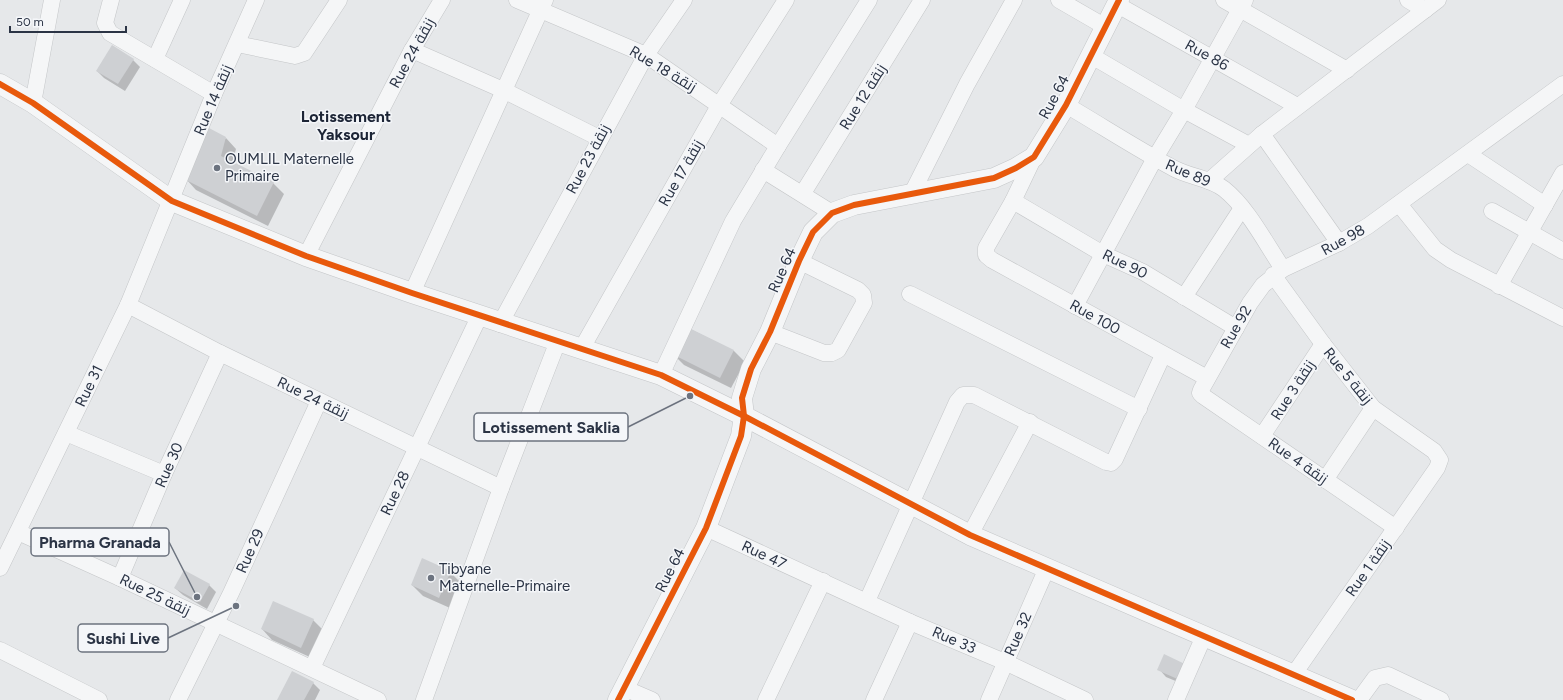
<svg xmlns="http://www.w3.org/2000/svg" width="1563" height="700" font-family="Figtree,Cairo,sans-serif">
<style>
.shadow{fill:#0003}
.building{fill:#ced0d3}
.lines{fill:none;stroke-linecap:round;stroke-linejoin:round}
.minor-casing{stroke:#c4c6c8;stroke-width:17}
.tertiary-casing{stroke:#c4c6c8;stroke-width:21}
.minor{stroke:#f5f6f7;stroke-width:16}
.tertiary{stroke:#f5f6f7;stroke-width:20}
.cycleway-casing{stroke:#f4f6f9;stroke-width:8}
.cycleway{stroke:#e8590c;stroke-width:6}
.poi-dot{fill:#6c737f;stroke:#f4f6f9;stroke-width:1.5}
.labels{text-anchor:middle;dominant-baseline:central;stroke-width:3;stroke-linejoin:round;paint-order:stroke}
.street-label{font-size:15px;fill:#2b3445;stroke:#f4f6f9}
.poi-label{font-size:15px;fill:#2b3445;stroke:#f4f6f9;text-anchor:start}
.neighbourhood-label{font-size:16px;font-weight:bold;fill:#1d2536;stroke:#f4f6f9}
.leader{fill:none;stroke:#6c737f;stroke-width:1.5}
.callout-dot{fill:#6c737f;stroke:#f4f6f9;stroke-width:1.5}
.callout{fill:#f4f6f9;stroke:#6c737f;stroke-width:1.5}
.callout-label{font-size:16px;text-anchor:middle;font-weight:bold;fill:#2b3445}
</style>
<rect width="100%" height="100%" fill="#e6e8ea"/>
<g class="shadow">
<polygon points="133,60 140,67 125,91 104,78 97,71"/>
<polygon points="226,138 236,149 232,163 273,183 284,194 268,226 196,190 186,179"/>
<polygon points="686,327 734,351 745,362 731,388 684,365 673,354"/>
<polygon points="450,572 461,583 450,608 423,596 412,585"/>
<polygon points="209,585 216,592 207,609 183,595 175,588"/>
<polygon points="313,620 324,631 312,658 272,640 262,629"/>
<polygon points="1165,656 1190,687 1166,677 1159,669"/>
<polygon points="313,683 320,690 315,700 278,700"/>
</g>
<g class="building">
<polygon points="112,45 134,59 118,84 96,71"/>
<polygon points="209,128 226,137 221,156 274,182 257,216 184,179"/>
<polygon points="685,326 734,350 720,378 672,354"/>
<polygon points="422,558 451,571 439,598 411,585"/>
<polygon points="184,570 210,584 200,602 174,588"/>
<polygon points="273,601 314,619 301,648 261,629"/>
<polygon points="1164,654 1189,666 1182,681 1157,670"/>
<polygon points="292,671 314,682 304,700 277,700"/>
</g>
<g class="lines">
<defs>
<g id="minor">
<polyline points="111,0 105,23 110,33 214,94"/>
<polyline points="517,0 646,55 778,146"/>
<polyline points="1059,0 1104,26"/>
<polyline points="1224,0 1347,70"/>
<polyline points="1408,0 1425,10"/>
<polyline points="1116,4 1297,106"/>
<polyline points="237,44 295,56 304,53 339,0"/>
<polyline points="412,50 503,90 599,138"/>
<polyline points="1090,55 1184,110 1249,145"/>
<polyline points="155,59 182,0"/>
<polyline points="33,103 52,0"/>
<path d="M1066,105C1102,126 1137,149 1173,168C1189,177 1210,178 1224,189C1248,208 1266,244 1283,269"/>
<polyline points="1262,134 1339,243"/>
<polyline points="1468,154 1545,205"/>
<polyline points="1034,157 1013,201 986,248 986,255 992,260 1207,378"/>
<polyline points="763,170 832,213"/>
<polyline points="1209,181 1262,134 1438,0"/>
<polyline points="803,193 922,0"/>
<polyline points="911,195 967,84 1014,0"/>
<polyline points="1013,201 1103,254 1143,272 1236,328"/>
<polyline points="1399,204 1435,249 1451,260 1563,318"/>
<polyline points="1492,211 1563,251"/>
<polyline points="306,256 412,50 442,0"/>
<polyline points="1273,275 1323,344 1373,408 1434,451 1440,460 1437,468 1294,674"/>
<polyline points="1499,286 1563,173"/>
<polyline points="412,293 545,0"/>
<polyline points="910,294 1139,409"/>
<polyline points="1184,297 1242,208"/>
<polyline points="128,305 220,353 501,488"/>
<polyline points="1075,306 1155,158 1184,110 1245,0"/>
<polyline points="500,324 646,55 684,0"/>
<polyline points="770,332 824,353 832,353 838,350 864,303 863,295 858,290 799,261"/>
<polyline points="582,348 720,104 786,0"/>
<polyline points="661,375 733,221 778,146 869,0"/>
<polyline points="66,433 164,474"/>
<polyline points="1262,436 1323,344"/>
<polyline points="1325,480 1373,408"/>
<polyline points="706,528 910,622 1005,662 1085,700"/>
<polyline points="1396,528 1203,396 1200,393 1201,390 1250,303 1263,285 1283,269 1339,243 1368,226 1563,84"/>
<polyline points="18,532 120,578 378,700"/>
<polyline points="970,535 1030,422"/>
<polyline points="0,568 128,305 214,94 256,0"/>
<polyline points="120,578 164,474 220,353"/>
<polyline points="867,601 957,402 963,395 974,395 1106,462 1111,463 1115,459 1163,355"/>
<polyline points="0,650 99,700"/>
<polyline points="312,668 479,317"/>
<polyline points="624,688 652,700"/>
<polyline points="178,700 231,593 319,401"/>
<polyline points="424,700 501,488 558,341"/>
<polyline points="766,700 823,581"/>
<polyline points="874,700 910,622"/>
<polyline points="989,700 1047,568"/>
<polyline points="1176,700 1204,636"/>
<polyline points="1359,700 1375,678 1388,675 1441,700"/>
</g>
<g id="tertiary">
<polyline points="0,84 33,103 172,201 306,256 412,293 661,375 744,416 970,535 1352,700"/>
<polyline points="618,700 706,528 741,436 744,416 742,398 751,369 770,332 799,261 813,232 832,213 854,205 994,178 1016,168 1034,157 1066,105 1119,0"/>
</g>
</defs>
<use href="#minor" class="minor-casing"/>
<use href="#tertiary" class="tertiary-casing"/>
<use href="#minor" class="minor"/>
<use href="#tertiary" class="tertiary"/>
<defs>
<g id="cycleway">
<polyline points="0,84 33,103 172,201 306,256 412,293 661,375 744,416 970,535 1352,700"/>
<polyline points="618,700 706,528 741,436 744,416 742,398 751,369 770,332 799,261 813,232 832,213 854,205 994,178 1016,168 1034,157 1066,105 1119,0"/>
</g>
</defs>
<use href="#cycleway" class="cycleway-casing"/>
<use href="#cycleway" class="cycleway"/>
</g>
<g class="poi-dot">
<circle cx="217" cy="168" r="4"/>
<circle cx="431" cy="578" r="4"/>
</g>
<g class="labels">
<g class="street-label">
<text transform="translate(412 53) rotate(-61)">Rue 24 زنقة</text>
<text transform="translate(1207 55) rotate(29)">Rue 86</text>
<text transform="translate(663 69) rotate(31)">Rue 18 زنقة</text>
<text transform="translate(863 97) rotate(-58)">Rue 12 زنقة</text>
<text transform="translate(1054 97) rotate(-62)">Rue 64</text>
<text transform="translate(213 100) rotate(-67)">Rue 14 زنقة</text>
<text transform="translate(588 159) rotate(-62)">Rue 23 زنقة</text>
<text transform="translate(681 173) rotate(-60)">Rue 17 زنقة</text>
<text transform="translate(1188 173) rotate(23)">Rue 89</text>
<text transform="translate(1343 240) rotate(-29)">Rue 98</text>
<text transform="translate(1125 264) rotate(26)">Rue 90</text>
<text transform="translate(782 270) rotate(-66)">Rue 64</text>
<text transform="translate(1095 317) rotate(29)">Rue 100</text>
<text transform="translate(1236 327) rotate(-60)">Rue 92</text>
<text transform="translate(1348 376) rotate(51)">Rue 5 زنقة</text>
<text transform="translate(89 386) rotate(-64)">Rue 31</text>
<text transform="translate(1293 390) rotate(-57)">Rue 3 زنقة</text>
<text transform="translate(313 398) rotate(26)">Rue 24 زنقة</text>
<text transform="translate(1298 461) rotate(35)">Rue 4 زنقة</text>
<text transform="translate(169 465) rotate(-66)">Rue 30</text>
<text transform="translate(395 493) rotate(-64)">Rue 28</text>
<text transform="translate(250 551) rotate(-66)">Rue 29</text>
<text transform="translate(764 555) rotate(25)">Rue 47</text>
<text transform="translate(1368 568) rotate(-55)">Rue 1 زنقة</text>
<text transform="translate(670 570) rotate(-63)">Rue 64</text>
<text transform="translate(155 595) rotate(26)">Rue 25 زنقة</text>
<text transform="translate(1018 634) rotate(-66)">Rue 32</text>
<text transform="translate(954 640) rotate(23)">Rue 33</text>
</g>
<g class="poi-label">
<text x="225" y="159">OUMLIL Maternelle<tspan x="225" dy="17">Primaire</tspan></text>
<text x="439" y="569">Tibyane<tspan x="439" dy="17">Maternelle-Primaire</tspan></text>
</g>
<g class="neighbourhood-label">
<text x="346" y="116">Lotissement<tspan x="346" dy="18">Yaksour</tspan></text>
</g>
</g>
<path class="leader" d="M690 396L628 427M197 597L169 542M236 606L168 638"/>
<g class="callout-dot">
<circle cx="690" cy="396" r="4"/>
<circle cx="197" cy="597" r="4"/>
<circle cx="236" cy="606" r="4"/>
</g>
<g class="callout">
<rect x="474" y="413" width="154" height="28" rx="4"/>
<rect x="31" y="528" width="138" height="28" rx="4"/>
<rect x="78" y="624" width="90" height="28" rx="4"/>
</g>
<g class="callout-label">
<text x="551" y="433">Lotissement Saklia</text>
<text x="100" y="548">Pharma Granada</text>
<text x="123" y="644">Sushi Live</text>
</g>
<path d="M10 26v6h116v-6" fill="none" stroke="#2b3445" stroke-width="2"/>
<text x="16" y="26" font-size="12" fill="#2b3445" stroke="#f4f6f9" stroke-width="3" paint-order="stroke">50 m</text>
</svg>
